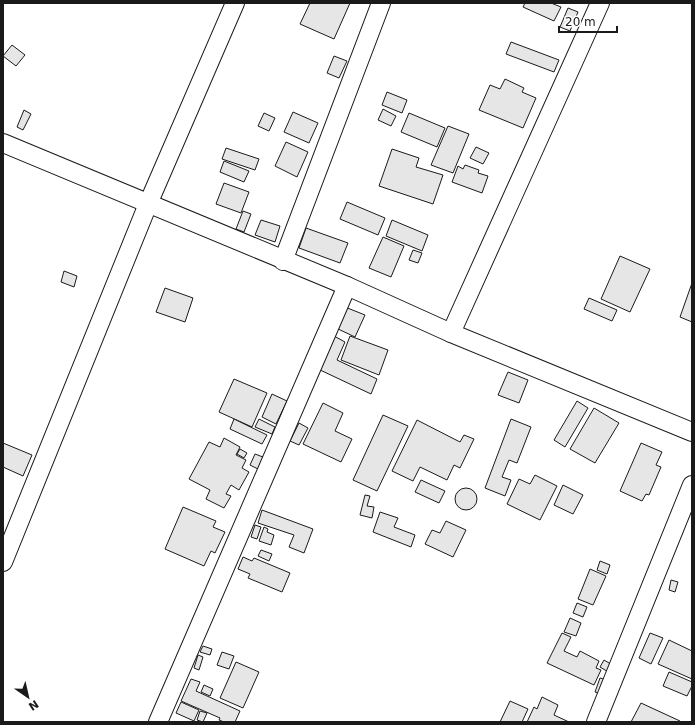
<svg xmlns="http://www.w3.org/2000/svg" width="695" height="725" font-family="'DejaVu Sans',sans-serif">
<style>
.building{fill:#e6e6e6;stroke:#1a1a1a}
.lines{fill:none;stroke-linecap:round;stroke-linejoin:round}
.minor-casing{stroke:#1a1a1a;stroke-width:20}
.minor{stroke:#fff;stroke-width:18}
</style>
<rect width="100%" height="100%" fill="#fff"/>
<g class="building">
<polygon points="310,3 350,3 334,39 300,24"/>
<polygon points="525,3 551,3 561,7 554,21 523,7"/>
<polygon points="568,8 578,12 570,31 560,27"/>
<polygon points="511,42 559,60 554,72 506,54"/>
<polygon points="12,45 25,55 16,66 3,56"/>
<polygon points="334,56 347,61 339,78 327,73"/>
<polygon points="505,79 524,88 522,92 536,98 523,128 479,110 490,85 500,89"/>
<polygon points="387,92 407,100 402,113 382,105"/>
<polygon points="383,109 396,116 391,126 378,120"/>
<polygon points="24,110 31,114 23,130 17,127"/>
<polygon points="293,112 318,123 309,143 284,132"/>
<polygon points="264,113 275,118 269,131 258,126"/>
<polygon points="409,113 445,128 437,147 401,132"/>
<polygon points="448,126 469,134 453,173 431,165"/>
<polygon points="286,142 308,152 297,177 275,166"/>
<polygon points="476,147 489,153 483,164 470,158"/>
<polygon points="226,148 259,159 255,170 222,159"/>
<polygon points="392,149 419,158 416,167 443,175 433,204 379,186"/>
<polygon points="224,161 249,171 244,182 220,172"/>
<polygon points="465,165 479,170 478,173 488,176 482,193 452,182 458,166 463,169"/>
<polygon points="224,183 249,192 241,213 216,204"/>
<polygon points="347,202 385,218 378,235 340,219"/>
<polygon points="243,211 251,214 244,232 236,229"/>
<polygon points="261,220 280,226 275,242 255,235"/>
<polygon points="392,220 428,235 422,251 386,236"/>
<polygon points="306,228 348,243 340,263 299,248"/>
<polygon points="383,237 404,246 391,277 369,268"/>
<polygon points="413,250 422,253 418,263 409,260"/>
<polygon points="620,256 650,269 630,312 601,299"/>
<polygon points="64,271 77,276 74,287 61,282"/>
<polygon points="692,283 692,322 680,317"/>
<polygon points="165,288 193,298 185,322 156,312"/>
<polygon points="589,298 617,310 612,321 584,309"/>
<polygon points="345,307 365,315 355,337 336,328"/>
<polygon points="334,336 345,342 337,360 377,379 371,394 318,369"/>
<polygon points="350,336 388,350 379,375 341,360"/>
<polygon points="508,372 528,380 519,403 498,395"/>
<polygon points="234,379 267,393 252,427 219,412"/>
<polygon points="272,394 287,401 276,424 262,417"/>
<polygon points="577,401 588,408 565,447 554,440"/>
<polygon points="323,403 343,413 335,431 352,439 341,462 303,444"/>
<polygon points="594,408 619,423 595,463 570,449"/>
<polygon points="383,415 408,426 377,491 353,480"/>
<polygon points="234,419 267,435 262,444 230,429"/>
<polygon points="259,419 275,427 272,434 255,427"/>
<polygon points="511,419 531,427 517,463 509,460 502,477 511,480 505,496 485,488"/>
<polygon points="417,420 460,442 464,435 474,439 460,468 454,465 447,480 420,467 413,481 392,471"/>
<polygon points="299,423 308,428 299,445 290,441"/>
<polygon points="224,438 240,447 236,455 246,460 242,468 249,472 239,490 231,485 226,494 231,496 224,508 206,499 210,490 189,479 209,442 220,447"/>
<polygon points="3,443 32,455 23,476 3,467"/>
<polygon points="641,443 662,452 656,465 661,467 649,495 646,494 642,501 620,491"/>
<polygon points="240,449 247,453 244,458 237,454"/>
<polygon points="255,454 263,457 258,469 250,465"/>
<polygon points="535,475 557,486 540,520 507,504 519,479 530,484"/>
<polygon points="421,480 445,491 439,503 415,492"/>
<polygon points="563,485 583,495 573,514 554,505"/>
<circle cx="466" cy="499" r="11"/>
<polygon points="365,495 370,496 367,506 374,507 372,518 360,515"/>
<polygon points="183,507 216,521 213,527 225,532 215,553 211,551 204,566 165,549"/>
<polygon points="262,510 313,529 304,553 289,547 294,535 258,523"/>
<polygon points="380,512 398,518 394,527 415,535 411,547 373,532"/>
<polygon points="446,521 466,530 453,557 425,544 432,530 440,533"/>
<polygon points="255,525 261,527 257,539 251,537"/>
<polygon points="264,527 268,529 267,532 274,535 271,545 259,541"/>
<polygon points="261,550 272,554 269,561 258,556"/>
<polygon points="243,557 252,561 254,558 290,573 282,592 248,578 250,574 238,569"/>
<polygon points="600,561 610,565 607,574 597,570"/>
<polygon points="590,569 606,576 593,605 578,599"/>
<polygon points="671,580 678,582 675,592 669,590"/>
<polygon points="577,603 587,607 583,617 573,613"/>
<polygon points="570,618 581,623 576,636 564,632"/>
<polygon points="562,633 571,637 564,651 577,657 580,651 599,661 596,668 601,670 594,685 547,663"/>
<polygon points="650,633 663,638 651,664 639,658"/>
<polygon points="669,640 692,651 692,679 658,664"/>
<polygon points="203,646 212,649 210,655 200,652"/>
<polygon points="222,652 234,656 229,669 217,665"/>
<polygon points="198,655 203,657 199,670 194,668"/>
<polygon points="604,660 614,666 610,673 600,667"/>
<polygon points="236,662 259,672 243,708 220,698"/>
<polygon points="669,672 692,682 692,686 687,696 663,686"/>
<polygon points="600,678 607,680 603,694 595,692"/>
<polygon points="191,679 200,682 196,691 240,711 235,722 224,722 219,720 220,718 181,701"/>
<polygon points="204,685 213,689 210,696 201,692"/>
<polygon points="542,697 558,705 554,715 569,722 527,722 534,707 537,709"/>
<polygon points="510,701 528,709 522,722 500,722"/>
<polygon points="181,702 199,710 194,721 176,713"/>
<polygon points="641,703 680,721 680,722 631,722"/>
<polygon points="200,711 207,713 203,722 197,720"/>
</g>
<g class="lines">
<defs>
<g id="minor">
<polyline points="3,143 347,286 451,333 692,432"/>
<polyline points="283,261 381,3"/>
<polyline points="451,333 600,3"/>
<polyline points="3,562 148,204 235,3"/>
<polyline points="158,722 347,286"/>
<polyline points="596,722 692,485"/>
</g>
</defs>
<use href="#minor" class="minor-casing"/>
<use href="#minor" class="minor"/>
</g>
<rect width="695" height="725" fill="none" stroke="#1a1a1a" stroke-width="8"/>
<g transform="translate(28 697) rotate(146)" stroke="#ffffff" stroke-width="3" paint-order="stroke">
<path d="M0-3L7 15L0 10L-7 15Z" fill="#1a1a1a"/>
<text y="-6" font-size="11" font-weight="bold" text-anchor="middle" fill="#1a1a1a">N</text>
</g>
<path d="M559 26v6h58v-6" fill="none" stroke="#1a1a1a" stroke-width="2"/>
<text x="565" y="26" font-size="12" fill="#1a1a1a" stroke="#ffffff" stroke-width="3" paint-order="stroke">20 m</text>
</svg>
